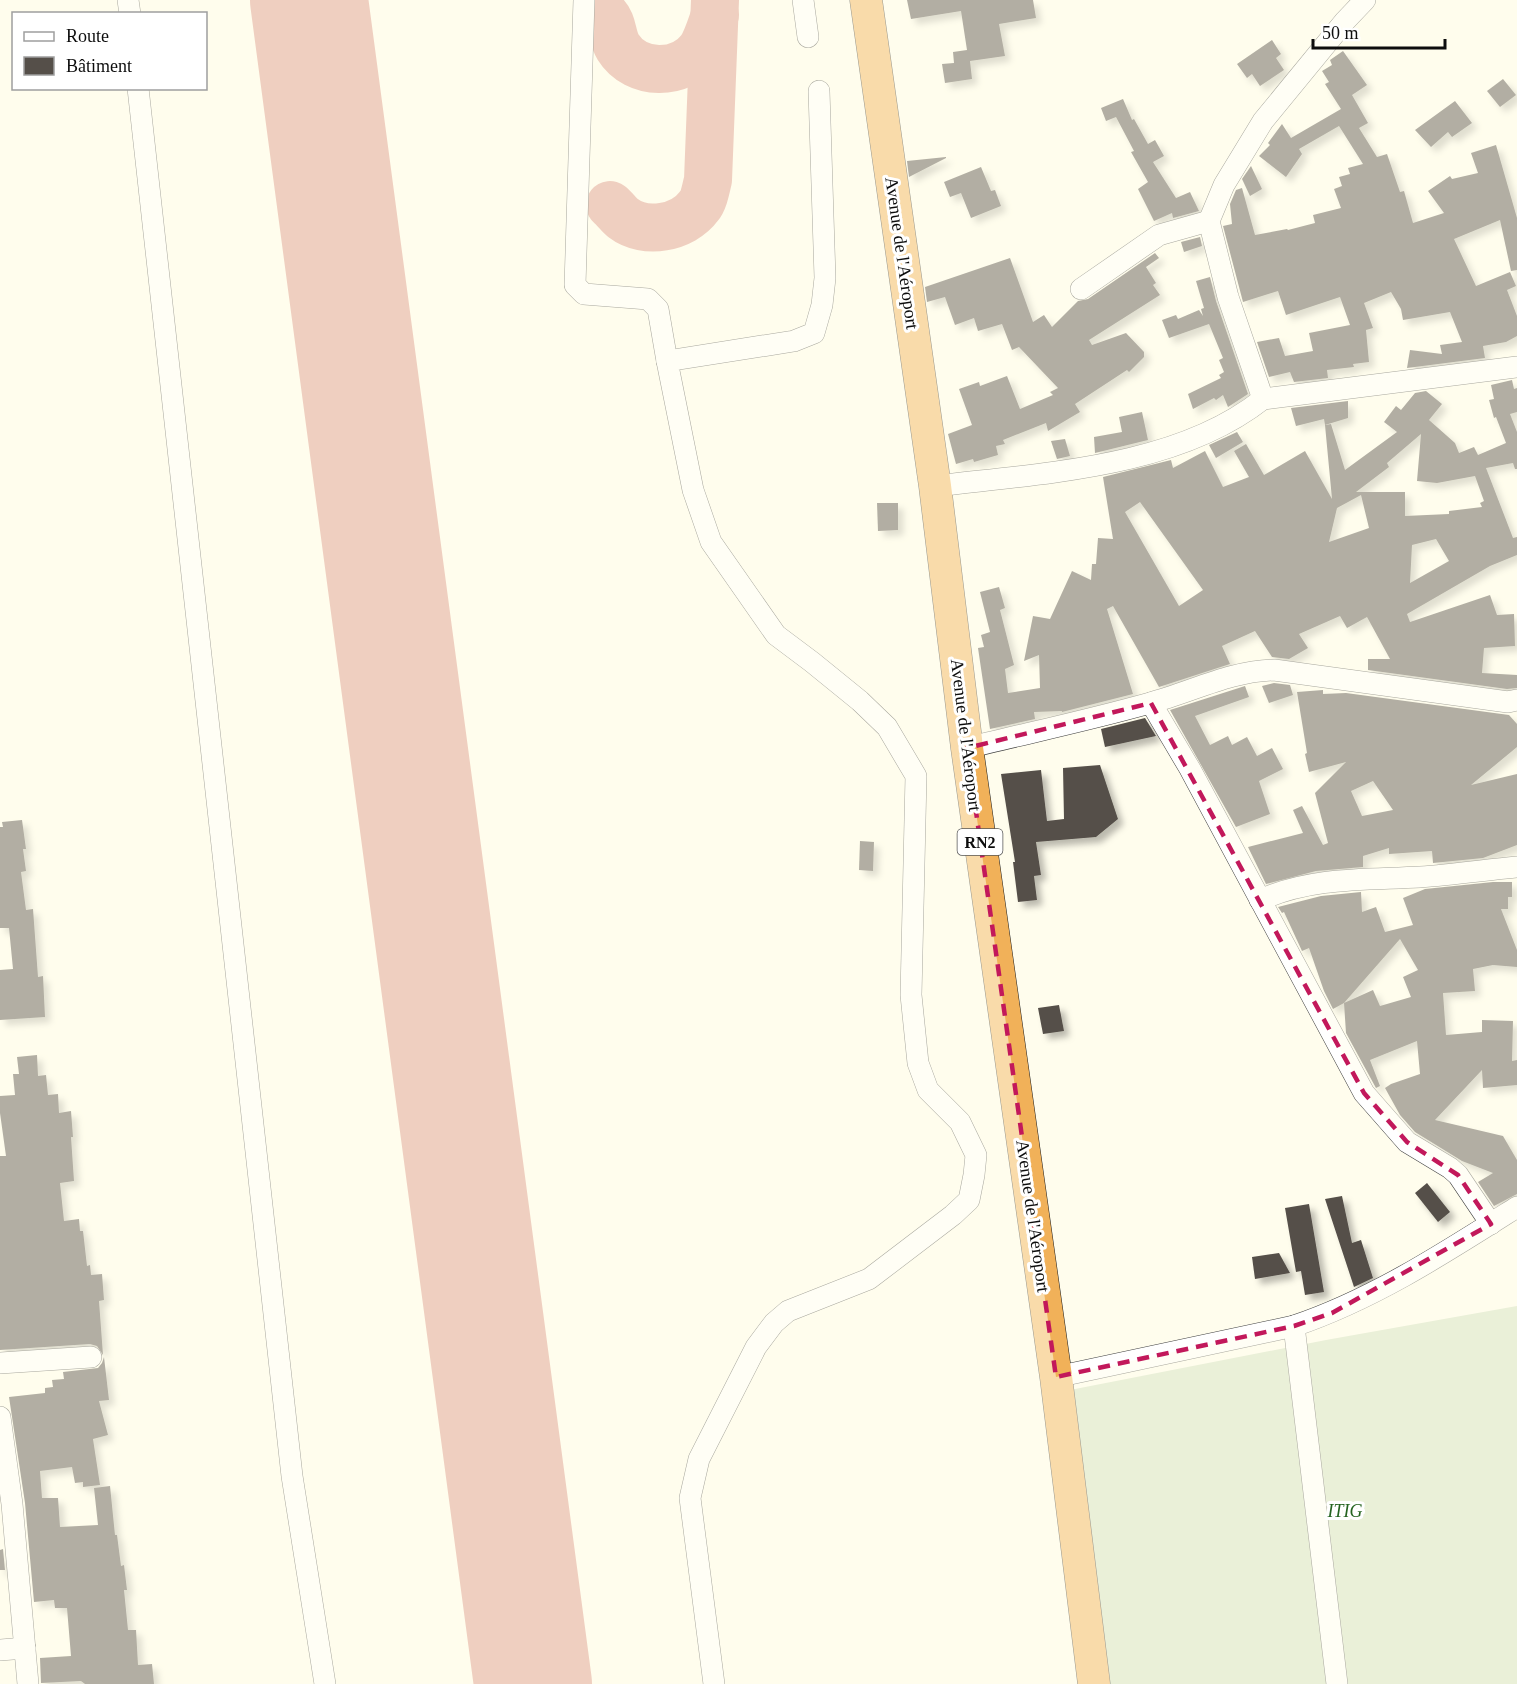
<svg xmlns="http://www.w3.org/2000/svg" width="1517" height="1684" font-family="Georgia,serif">
<style>
.cemetery{fill:#d1dfbf}
.lines{fill:none;stroke-linecap:round;stroke-linejoin:round}
.taxiway{stroke:#dc988a;stroke-width:48}
.runway{stroke:#dc988a;stroke-width:118}
.building{fill:#554f49;fill-rule:evenodd;filter:url(#shadow)}
.minor-casing{stroke:#404040;stroke-width:22}
.highway-casing{stroke:#1e1e1e;stroke-width:33}
.minor{stroke:#fff;stroke-width:21}
.highway{stroke:#f1b159;stroke-width:32}
.marked{fill:none;stroke:#c2185b;stroke-width:4.5;stroke-dasharray:12 8;stroke-linejoin:round}
.labels{text-anchor:middle;dominant-baseline:central;stroke-width:6;stroke-linejoin:round;paint-order:stroke}
.shield{fill:#fff;stroke:#565656;stroke-width:1.5}
.shield-label{font-size:16px;font-weight:bold;fill:#0d0d0d}
.street-label{font-size:18px;fill:#0d0d0d;stroke:#fff}
.park-label{font-size:18px;font-style:italic;fill:#24631f;stroke:#fff}
</style>
<defs>
<filter id="shadow"><feDropShadow dx="5.5" dy="5.5" stdDeviation="3" flood-color="#0004"/></filter>
</defs>
<rect width="100%" height="100%" fill="#fffded"/>
<polygon class="cemetery" points="1517,1306 1517,1684 1110,1684 1070,1390 1326,1340"/>
<g class="lines">
<g class="taxiway">
<path d="M604,14C614,23 611,35 618,47C636,76 681,76 701,49C707,40 711,26 715,15"/>
<polyline points="320,82 325,32 331,0"/>
<path d="M610,205C615,209 619,215 623,218C645,235 683,228 699,206C704,200 706,188 708,180L715,0"/>
</g>
<polyline class="runway" points="309,0 533,1684"/>
</g>
<g class="building">
<polygon points="907,0 1033,0 1036,18 999,24 1005,56 970,61 972,79 945,83 942,64 954,63 953,52 967,50 961,11 911,19"/>
<polygon points="1272,40 1281,54 1276,58 1284,70 1260,86 1252,74 1247,78 1237,64"/>
<polygon points="1343,51 1367,85 1352,95 1368,123 1359,128 1377,157 1387,154 1400,192 1404,191 1413,223 1444,213 1428,191 1450,176 1452,179 1478,173 1471,153 1496,145 1517,218 1517,270 1511,271 1500,220 1454,239 1476,286 1510,272 1516,286 1507,290 1517,316 1517,336 1506,342 1483,346 1485,358 1407,368 1410,350 1442,354 1440,345 1462,342 1450,312 1403,320 1401,309 1391,292 1364,303 1373,328 1366,330 1369,362 1353,364 1354,367 1327,370 1328,378 1294,382 1290,372 1269,377 1257,342 1279,338 1285,356 1313,351 1309,333 1350,325 1340,297 1286,315 1278,291 1243,302 1223,226 1232,224 1230,204 1236,190 1242,188 1255,235 1287,229 1288,230 1315,223 1313,215 1341,208 1334,189 1342,186 1339,177 1350,174 1348,168 1363,164 1339,126 1299,149 1302,154 1286,177 1259,156 1270,145 1268,143 1282,124 1291,138 1341,109 1325,84 1329,82 1322,71 1332,65 1330,60"/>
<polygon points="1503,79 1516,95 1500,107 1487,91"/>
<polygon points="1123,99 1132,120 1134,119 1148,144 1155,140 1164,156 1153,162 1176,198 1190,192 1199,211 1173,218 1172,213 1154,221 1138,189 1148,182 1131,152 1134,151 1116,117 1106,121 1101,108"/>
<polygon points="1455,101 1472,123 1452,137 1448,132 1431,147 1415,130"/>
<polygon points="946,157 946,158 909,177 907,161"/>
<polygon points="1251,166 1262,189 1250,196 1242,179"/>
<polygon points="981,167 991,191 995,190 1001,206 971,218 961,193 950,197 944,182"/>
<polygon points="1200,237 1202,246 1184,252 1181,242"/>
<polygon points="1155,253 1159,258 1146,267 1156,283 1153,285 1160,295 1089,340 1092,345 1126,333 1144,352 1144,357 1129,372 1127,370 1075,404 1080,412 1048,431 1046,423 1003,440 1005,444 996,446 998,455 974,462 973,459 956,464 948,434 972,425 959,389 979,382 980,386 1007,376 1020,409 1053,395 1050,392 1058,388 1019,347 1012,350 1002,324 978,331 974,318 955,325 945,297 927,302 925,287 1010,258 1033,322 1044,315 1052,327 1078,301 1088,299"/>
<polygon points="1210,277 1216,301 1248,394 1228,407 1223,395 1216,400 1214,398 1193,409 1188,394 1221,378 1219,375 1224,372 1219,360 1223,358 1209,324 1169,338 1162,320 1176,315 1178,319 1199,310 1203,316 1201,309 1204,308 1196,281"/>
<path d="M1512,380L1514,389L1517,388V412L1510,414L1517,432V469H1515L1513,463L1486,468L1513,538L1517,537V555L1490,566L1407,614L1410,622L1490,595L1497,615L1514,614L1515,646L1484,648L1482,673L1517,675V688L1507,689L1368,670V659H1390L1367,617L1347,628L1340,616L1299,634L1308,648L1289,659L1272,657L1255,631L1222,646L1230,664L1159,687L1113,606L1107,609L1133,694L1062,712V711L1034,712L1035,719L990,729L978,648L984,647L981,635L990,632L980,592L999,587L1005,608L1000,610L1014,665L1005,669L1008,693L1040,688L1039,655L1024,661L1033,616L1050,619L1072,571L1091,580L1092,564H1096L1098,538L1113,539L1103,477L1171,460L1173,468L1205,451L1223,487L1249,477L1234,451L1246,444L1264,475L1305,451L1332,499L1325,425L1331,424L1345,470L1397,432L1384,422L1396,406L1401,410L1415,393L1426,391L1442,404L1429,420L1455,443L1459,453L1474,447L1478,455L1506,443L1496,417L1494,418L1489,400L1494,399L1491,385ZM1421,434L1417,481L1437,483L1475,476L1484,501L1480,503L1482,507L1449,511V514L1405,516V492H1356L1389,467L1387,463ZM1361,495L1369,528L1329,542L1337,508ZM1140,502L1203,590L1179,606L1125,512ZM1436,539L1449,561L1410,583L1412,545Z"/>
<polygon points="1348,401 1348,418 1325,425 1324,419 1296,426 1291,408"/>
<polygon points="1142,412 1148,440 1095,453 1094,437 1122,432 1119,417"/>
<polygon points="1237,432 1243,442 1216,458 1209,445"/>
<polygon points="1065,439 1070,456 1057,459 1051,441"/>
<polygon points="877,503 898,503 898,530 878,531"/>
<polygon points="1274,683 1290,685 1293,695 1269,703 1262,686"/>
<polygon points="1245,686 1249,697 1195,716 1210,745 1228,736 1232,745 1247,737 1257,756 1272,748 1283,769 1259,781 1270,814 1236,827 1170,710"/>
<path d="M1323,690V694L1346,693L1509,715L1517,724V747L1471,785L1517,774V845L1483,858L1433,863L1432,851L1389,854V848L1363,856V867L1316,871L1266,884L1248,847L1303,833L1293,810L1302,806L1323,845L1328,843L1315,793L1346,762L1309,772L1305,754L1307,753L1297,692ZM1373,781L1393,810L1362,816L1351,791Z"/>
<polygon points="1145,718 1156,736 1105,747 1101,729"/>
<polygon points="1100,765 1118,819 1096,837 1036,842 1041,875 1034,876 1037,900 1018,902 1013,862 1015,862 1001,774 1041,770 1047,821 1064,819 1063,768"/>
<polygon points="22,820 26,849 23,849 26,871 21,872 26,910 33,909 38,977 43,976 45,1017 0,1020 0,970 13,969 9,928 0,928 0,827 3,827 2,822"/>
<polygon points="860,841 874,842 873,871 859,870"/>
<path d="M1493,882H1512V897H1508V909H1501L1517,950V967L1493,965L1473,969L1475,991L1443,993L1446,1035L1482,1032V1020L1513,1021L1512,1061L1517,1060V1085L1483,1088L1482,1070L1435,1120L1503,1136L1517,1160V1194L1494,1206L1478,1182L1493,1173L1462,1161L1415,1132L1400,1115L1385,1088L1391,1084L1420,1074L1417,1041L1370,1060L1380,1086L1376,1088L1346,1033L1344,1003L1333,1009L1324,991L1309,948L1302,951L1284,912L1282,913L1278,907L1321,896L1361,892L1362,912L1376,907L1385,932L1413,925L1403,898L1425,889ZM1400,939L1418,970L1403,977L1411,997L1380,1006L1373,990L1344,1003Z"/>
<polygon points="1059,1005 1064,1031 1043,1034 1038,1008"/>
<polygon points="37,1055 38,1076 46,1075 48,1095 58,1094 59,1113 71,1111 73,1137 71,1137 74,1181 60,1183 64,1221 79,1219 80,1231 83,1231 87,1266 90,1265 91,1275 102,1274 104,1300 99,1301 103,1355 97,1346 90,1344 0,1350 0,1156 6,1156 0,1113 0,1096 15,1095 13,1074 19,1074 17,1057"/>
<polygon points="1427,1183 1450,1212 1438,1222 1415,1193"/>
<polygon points="1342,1196 1352,1243 1361,1240 1373,1278 1354,1287 1325,1199"/>
<polygon points="1309,1204 1324,1292 1305,1295 1301,1271 1296,1272 1285,1208"/>
<polygon points="1279,1253 1290,1273 1255,1279 1252,1257"/>
<polygon points="104,1357 109,1400 99,1401 108,1435 93,1439 100,1485 83,1487 83,1482 75,1483 72,1467 40,1471 42,1498 58,1498 60,1527 98,1525 94,1488 110,1486 115,1535 117,1535 121,1566 124,1565 127,1590 124,1590 128,1630 136,1630 138,1665 152,1664 154,1684 85,1684 81,1681 41,1683 40,1658 71,1656 67,1608 55,1608 54,1600 34,1602 25,1503 9,1397 45,1393 45,1388 53,1387 52,1380 64,1379 63,1372 98,1368 102,1363"/>
<polygon points="3,1549 5,1570 0,1570 0,1550"/>
</g>
<g class="lines">
<defs>
<g id="minor">
<polyline points="128,0 130,14"/>
<polyline points="584,0 575,285 584,294 648,299 658,309 667,361"/>
<polyline points="803,0 808,37"/>
<polyline points="138,88 292,1476 325,1684"/>
<polyline points="1081,289 1159,235 1209,221"/>
<polyline points="1263,399 1228,297 1209,221 1224,185 1263,121 1345,21 1365,0"/>
<path d="M935,486C1042,473 1176,468 1263,399L1517,367"/>
<polyline points="1151,703 1190,769 1364,1093 1407,1142 1450,1168 1458,1175 1491,1224"/>
<path d="M967,748C1028,733 1090,720 1150,703C1192,692 1230,671 1274,670L1508,702L1517,700"/>
<path d="M1260,900C1312,877 1364,880 1420,877C1452,875 1485,870 1517,867"/>
<polyline points="1294,1326 1337,1684"/>
<polyline points="0,1363 91,1357"/>
<path d="M1056,1377L1294,1326C1374,1299 1446,1252 1517,1207"/>
<polyline points="0,1417 12,1504 28,1684"/>
<polyline points="0,1650 25,1648"/>
<polyline points="714,1684 690,1498 699,1459 756,1347 774,1323 788,1311 869,1279 953,1215 969,1200 974,1175 976,1155 960,1122 928,1090 918,1063 911,995 916,776 887,727 860,701 812,662 776,635 711,542 693,490 667,361 794,341 814,333 822,305 825,278 819,91"/>
</g>
<polyline id="highway" points="866,0 935,486 967,748 1056,1377 1094,1684"/>
</defs>
<use href="#minor" class="minor-casing"/>
<use href="#highway" class="highway-casing"/>
<use href="#minor" class="minor"/>
<use href="#highway" class="highway"/>
</g>
<path d="M0 0H1517V1684H0ZM1151,703L1364,1093L1407,1142L1458,1175L1491,1224L1332,1313L1294,1326L1056,1377L967,748Z" fill="#fffded" fill-opacity=".55" fill-rule="evenodd"/>
<path class="marked" d="M1151,703L1364,1093L1407,1142L1458,1175L1491,1224L1332,1313L1294,1326L1056,1377L967,748Z"/>
<g class="labels">
<rect class="shield" x="957.5" y="829" width="45" height="26" rx="4.5"/>
<g class="shield-label">
<text x="980" y="842">RN2</text>
</g>
<g class="street-label">
<text transform="translate(902 253) rotate(82)">Avenue de l'Aéroport</text>
<text transform="translate(966 735) rotate(83)">Avenue de l'Aéroport</text>
<text transform="translate(1033 1216) rotate(82)">Avenue de l'Aéroport</text>
</g>
<g class="park-label">
<text x="1345" y="1511">ITIG</text>
</g>
</g>
<rect x="12" y="12" width="195" height="78" fill="#ffffff" stroke="#9e9e9e" stroke-width="1.5"/>
<rect x="24" y="32" width="30" height="9" fill="#ffffff" stroke="#9e9e9e" stroke-width="1.5"/>
<text x="66" y="42" font-size="18" fill="#0d0d0d">Route</text>
<rect x="24" y="57" width="30" height="18" fill="#554f49" stroke="#9e9e9e" stroke-width="1.5"/>
<text x="66" y="72" font-size="18" fill="#0d0d0d">Bâtiment</text>
<path d="M1313 39v9h132v-9" fill="none" stroke="#0d0d0d" stroke-width="3"/>
<text x="1322" y="39" font-size="18" fill="#0d0d0d" stroke="#ffffff" stroke-width="4.5" paint-order="stroke">50 m</text>
</svg>
